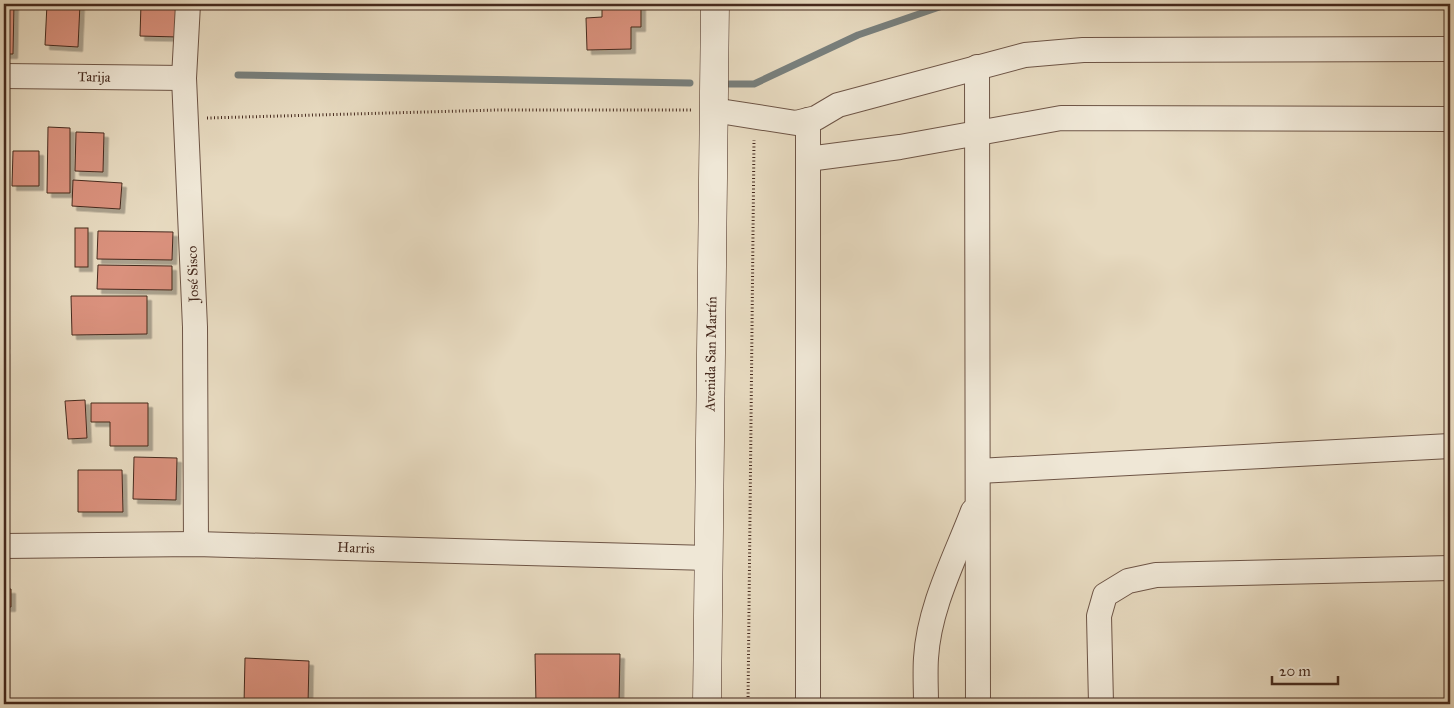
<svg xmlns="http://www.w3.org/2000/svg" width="1454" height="708" font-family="'IM FELL Great Primer',serif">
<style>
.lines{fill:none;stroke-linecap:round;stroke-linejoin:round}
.stream{stroke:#787f7c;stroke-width:7}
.building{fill:#da917d;stroke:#45291d;filter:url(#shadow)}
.street-casing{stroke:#6e5546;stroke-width:26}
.secondary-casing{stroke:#45291d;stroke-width:29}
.path{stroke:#45291d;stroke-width:3;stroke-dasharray:1 2.5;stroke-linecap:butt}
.street{stroke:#efe7d6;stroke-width:24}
.secondary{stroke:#efe7d6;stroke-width:28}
.labels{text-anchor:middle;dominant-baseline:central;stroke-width:4;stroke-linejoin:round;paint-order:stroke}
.street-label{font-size:14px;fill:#45291d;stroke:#efe7d6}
</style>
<defs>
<filter id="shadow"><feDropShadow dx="4.5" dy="4.5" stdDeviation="0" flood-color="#0004"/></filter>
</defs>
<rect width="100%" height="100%" fill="#e7dac0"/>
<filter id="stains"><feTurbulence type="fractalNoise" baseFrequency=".004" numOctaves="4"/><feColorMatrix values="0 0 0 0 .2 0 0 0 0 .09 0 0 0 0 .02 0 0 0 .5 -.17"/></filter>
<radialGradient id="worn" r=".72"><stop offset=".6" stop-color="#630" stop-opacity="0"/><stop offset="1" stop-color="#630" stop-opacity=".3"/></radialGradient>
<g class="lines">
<g class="stream">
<polyline points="238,75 690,83"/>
<polyline points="729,84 754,84 858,35 948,4"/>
</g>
</g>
<g class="building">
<polygon points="4,4 14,4 13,54 4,54"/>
<polygon points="47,4 80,4 78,47 45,45"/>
<polygon points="141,4 179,4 178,37 140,36"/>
<polygon points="602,4 641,4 641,27 631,27 631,49 587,50 586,18 602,17"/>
<polygon points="48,127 70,128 70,193 47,193"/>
<polygon points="76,132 104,133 103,172 75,171"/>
<polygon points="13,151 39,151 39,186 12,186"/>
<polygon points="73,180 122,183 120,209 72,206"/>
<rect x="75" y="228" width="13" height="39"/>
<polygon points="98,231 173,232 172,260 97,259"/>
<polygon points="98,265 172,266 172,290 97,289"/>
<polygon points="71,296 147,296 147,334 72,335"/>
<polygon points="4,301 5,345 4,345"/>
<rect x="4" y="350" width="1" height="95"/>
<polygon points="85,400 87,438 68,439 65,401"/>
<polygon points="91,403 148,403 148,446 110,446 110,422 91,422"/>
<polygon points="134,457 177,458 176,500 133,499"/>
<polygon points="78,470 122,470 123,512 78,512"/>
<polygon points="4,589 11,589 11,607 5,607 5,692"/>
<polygon points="535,654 620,654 619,704 536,704"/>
<polygon points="245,658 309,661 308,704 244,704"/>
</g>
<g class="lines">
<defs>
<g id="street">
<polyline points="188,4 184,78 195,327 196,544"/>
<polyline points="977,67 978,704"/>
<polyline points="4,76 184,78"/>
<polyline points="713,110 796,123 816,118 838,105 1025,55 1083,50 1450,49"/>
<polyline points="808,159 900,147 1061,118 1450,119"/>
<polyline points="978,471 1450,446"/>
<polyline points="4,546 196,544 709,558"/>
<polyline points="808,704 808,120"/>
<path d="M926,704C926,689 925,673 926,658C929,607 955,558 973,511"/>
<polyline points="1101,704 1099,616 1105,595 1128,581 1156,575 1450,568"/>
</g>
<polyline id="secondary" points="707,704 715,4"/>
</defs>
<use href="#street" class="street-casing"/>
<use href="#secondary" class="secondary-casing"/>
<g class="path">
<polyline points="207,118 498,110 691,110"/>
<polyline points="748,704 754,140"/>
</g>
<use href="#street" class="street"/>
<use href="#secondary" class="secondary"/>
</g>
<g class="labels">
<g class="street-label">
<text transform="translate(94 77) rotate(1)">Tarija</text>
<text transform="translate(193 274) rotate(-92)">José Sisco</text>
<text transform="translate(711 354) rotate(-89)">Avenida San Martín</text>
<text transform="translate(356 548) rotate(2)">Harris</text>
</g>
</g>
<rect width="1454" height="708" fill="none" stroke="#e7dac0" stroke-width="20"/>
<rect x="5" y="5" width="1444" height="698" fill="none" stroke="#45291d" stroke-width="2.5"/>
<rect x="10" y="10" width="1434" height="688" fill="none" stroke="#45291d"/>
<path d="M1272 676v8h66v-8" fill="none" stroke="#45291d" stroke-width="2.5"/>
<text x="1279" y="676" font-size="15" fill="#45291d" stroke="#efe7d6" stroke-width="4" paint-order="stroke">20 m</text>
<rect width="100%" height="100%" filter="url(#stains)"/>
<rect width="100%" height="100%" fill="url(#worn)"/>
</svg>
